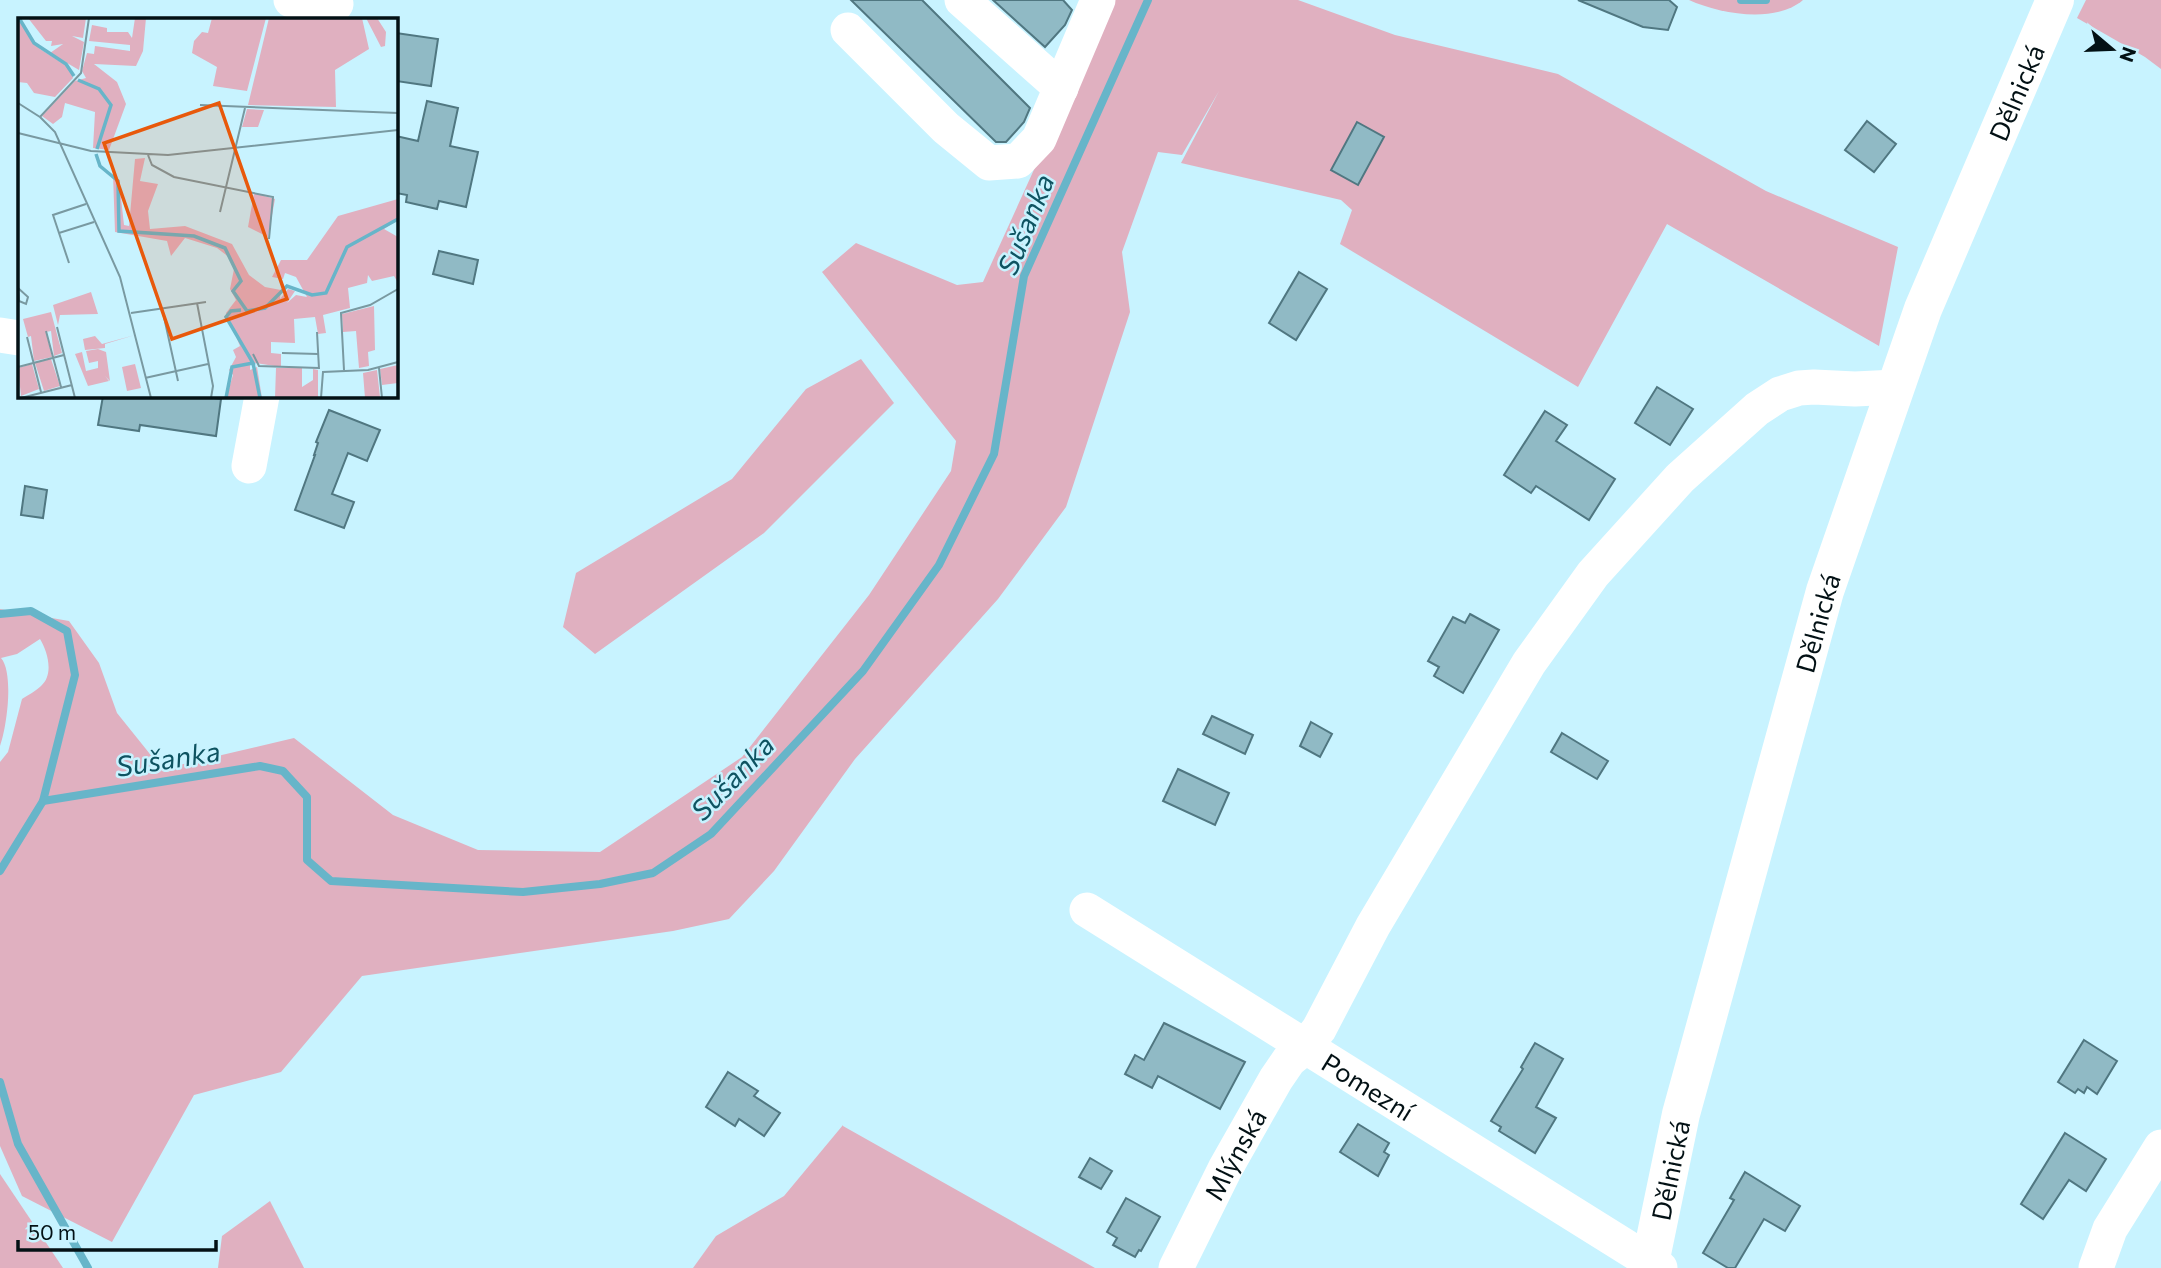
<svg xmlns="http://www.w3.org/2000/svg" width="2161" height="1268" font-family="Commissioner,sans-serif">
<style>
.green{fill:#e0b0c0}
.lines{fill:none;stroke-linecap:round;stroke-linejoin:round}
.stream{stroke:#67b5c9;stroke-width:8}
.building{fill:#90bac5;stroke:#507781;stroke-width:2}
.minor{stroke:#fff;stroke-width:35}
.major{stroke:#fff;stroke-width:38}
.labels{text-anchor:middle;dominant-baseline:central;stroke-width:5;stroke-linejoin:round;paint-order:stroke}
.street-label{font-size:26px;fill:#031115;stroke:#c8f3ff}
.water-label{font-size:28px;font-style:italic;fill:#0e5361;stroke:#c8f3ff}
.inset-river{fill:none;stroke:#67b5c9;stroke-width:3.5}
.inset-road{fill:none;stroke:#7999a1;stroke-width:2}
.view{fill:#e8590c;fill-opacity:0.15;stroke:#e8590c;stroke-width:3.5}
.inset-edge{fill:none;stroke:#031115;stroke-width:3.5}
</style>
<rect width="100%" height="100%" fill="#c8f3ff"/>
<g class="green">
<path d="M1111,0H1298L1395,35L1558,74L1766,191L1898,247L1879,346L1667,224L1578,387L1340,244L1352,210L1341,200L1181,163L1219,91L1182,155L1158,152L1122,252L1130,312L1066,507L998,599L855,759L774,871L729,919L673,931L362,976L281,1072L194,1095L112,1242L22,1196L0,1146V762L8,752L22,699C28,695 36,691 41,686C54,675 48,652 40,639L17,654L1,658C14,673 7,727 0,746V609L69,621L99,663L117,713L162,769L294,738L393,815L478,850L600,852L742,757L869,595L951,471L956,441L822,272L856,243L957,285L983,282Z"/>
<path d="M1689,0H1803C1775,24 1720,14 1689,0Z"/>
<polygon points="2086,0 2161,0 2161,69 2145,57 2077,18"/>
<polygon points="861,359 894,403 764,533 595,654 563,627 576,573 732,479 806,389"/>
<polygon points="843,1125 843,1126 1095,1268 693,1268 716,1236 784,1196"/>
<polygon points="0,1174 63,1268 0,1268"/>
<polygon points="270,1201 304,1268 218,1268 222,1236"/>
</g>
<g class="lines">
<g class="stream">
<polyline points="1741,0 1766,0"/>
<polyline points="0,614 31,611 67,631 75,675 43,801"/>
<polyline points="0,871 43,801 260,766 283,771 307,797 307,860 331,881 523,892 600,884 653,873 711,834 863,671 939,565 994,454 1024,276 1148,0"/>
<polyline points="0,1082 18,1144 88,1268"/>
</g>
</g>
<g class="building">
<polygon points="851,0 922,0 1030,108 1024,122 1006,142 996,142"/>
<polygon points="993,0 1063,0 1072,10 1065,25 1045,47"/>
<polygon points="1578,0 1669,0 1677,7 1668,30 1643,27"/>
<polygon points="396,33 438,39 431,86 396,81"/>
<polygon points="427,101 458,108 450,146 478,152 466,207 439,201 437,209 406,202 407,195 396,193 396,136 418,141"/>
<polygon points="1867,121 1896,144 1874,172 1845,150"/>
<polygon points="1357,122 1384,137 1358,185 1331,170"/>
<polygon points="439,251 478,260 473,284 433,274"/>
<polygon points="1299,272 1327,289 1296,340 1269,323"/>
<polygon points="1657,387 1693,409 1670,445 1635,423"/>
<polygon points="103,396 199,396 221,399 216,436 140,425 139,431 98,425"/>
<polygon points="329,410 380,430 367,461 348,453 332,494 354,502 344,528 295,510 315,455 314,455 318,443 316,442"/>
<polygon points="1545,411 1567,425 1556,441 1615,479 1589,520 1536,486 1531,493 1504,475"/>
<polygon points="25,486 47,490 43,518 21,515"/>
<polygon points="1470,614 1499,630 1463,693 1434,676 1439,667 1428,661 1453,617 1465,623"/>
<polygon points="1212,716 1253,735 1245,754 1203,734"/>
<polygon points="1311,722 1332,734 1320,757 1300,746"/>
<polygon points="1562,733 1608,761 1597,779 1551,752"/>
<polygon points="1178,769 1229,793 1215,825 1163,801"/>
<polygon points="1164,1023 1245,1062 1220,1109 1158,1076 1152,1088 1125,1074 1135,1055 1144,1060"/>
<polygon points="2084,1040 2117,1061 2097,1094 2087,1087 2084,1093 2078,1089 2075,1093 2058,1082"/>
<polygon points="1535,1043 1563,1059 1536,1107 1556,1118 1535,1153 1499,1131 1501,1127 1491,1121 1523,1069 1521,1067"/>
<polygon points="728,1072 758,1091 754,1096 780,1113 764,1136 739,1119 735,1126 706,1107"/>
<polygon points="1358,1124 1389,1143 1384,1152 1389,1155 1378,1176 1340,1152"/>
<polygon points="2065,1133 2106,1159 2086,1191 2069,1180 2043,1219 2021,1204"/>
<polygon points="1090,1158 1112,1171 1101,1189 1079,1177"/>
<polygon points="1745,1172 1800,1206 1785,1231 1764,1219 1735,1268 1728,1268 1703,1253 1734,1200 1730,1198"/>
<polygon points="1126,1198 1160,1217 1141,1251 1139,1250 1135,1257 1113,1245 1117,1238 1107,1232"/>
</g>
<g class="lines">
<g class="minor">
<polyline points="291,0 336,4"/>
<polyline points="962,0 1061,88"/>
<polyline points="848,30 946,128 989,163 1018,161 1039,139 1098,0"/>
<polyline points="0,335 19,338"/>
<polyline points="249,466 262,396"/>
<path id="s1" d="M1087,910L1660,1268"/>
<path id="s2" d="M1176,1268L1225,1169L1276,1079L1289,1060L1304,1048L1319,1029L1373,926L1529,663L1593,574L1680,478L1757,409L1780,394L1799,388L1814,387L1855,389L1896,387"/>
<polyline points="2096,1268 2110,1229 2161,1147"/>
</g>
<path class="major" id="s3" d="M1649,1268L1681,1114L1825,591L1923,309L2055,0"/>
</g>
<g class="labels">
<g class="street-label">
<text stroke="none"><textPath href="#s3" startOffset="1234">Dělnická</textPath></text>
<text stroke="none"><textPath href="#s3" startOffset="667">Dělnická</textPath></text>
<text stroke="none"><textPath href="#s1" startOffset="332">Pomezní</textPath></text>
<text stroke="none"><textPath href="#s2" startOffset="128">Mlýnská</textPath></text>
<text stroke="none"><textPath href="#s3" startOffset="100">Dělnická</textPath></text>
</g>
<g class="water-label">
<text transform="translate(1025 224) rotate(-68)">Sušanka</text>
<text transform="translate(168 758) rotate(-9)">Sušanka</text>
<text transform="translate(732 777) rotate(-46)">Sušanka</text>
</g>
</g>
<g transform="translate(18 18)">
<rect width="380" height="380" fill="#c8f3ff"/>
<path d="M0,0L22,31L52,50L55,60L37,79L16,75L9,65L0,64ZM10,0H68L65,20L54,18L66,24L61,52L32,35L45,26L33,28L34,23H28ZM117,0H128L125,33L118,48L76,46L99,64L108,86L91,132L75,130L77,94L47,85L44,99L35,106L24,98L57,63L68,60L64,53L69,35L76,36L77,28L112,33V27L71,23L74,7L89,10V14H110L114,20ZM194,0H248L229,73L195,68L199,49L174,35L176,23L184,14L190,15ZM251,0H344L351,31L317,52L318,89L230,87ZM348,0H359L368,14L367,28L363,29ZM229,91L246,92L240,109H224ZM127,140L122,163L140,166L130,193L132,211L167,208L214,226L231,257L247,269L263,272L262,281L270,271L277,273L269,285L278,277L289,279L278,259L267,255L265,261L254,259L263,242H289L320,198L380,181V202L366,211L380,219V265L376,258L354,263L350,257L349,265L330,270L332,290L305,297L308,315L300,316L297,299L276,301L277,325L253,324V335L263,336V349L232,344V352L239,349L244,380H208L215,357L211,352L218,339L215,332L222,328L208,295L218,282L212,271L216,251L212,240L199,230L167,220L153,238L149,223L97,214L95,156L101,162L106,207L111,208L117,141ZM236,175L257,181L250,219L230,209ZM73,274L80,296L42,297L40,307L35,287ZM356,288L357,332L350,334L351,348L341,350L338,313L325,314L324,296ZM33,294L44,335L36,338L33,313L28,314L34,339L16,343L13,318L10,319L5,301ZM117,317L87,326V330L67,332L65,321L77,318L84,326ZM80,331L88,334L92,363L87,358L91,363L70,368L57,336L64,334L68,353L80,350V343L71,345L68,333ZM33,341L42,368L26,373L17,345ZM14,346L21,371L3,378L0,350ZM117,346L123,370L109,373L104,349ZM380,347V365L364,367L362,351ZM258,350H284V369L295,362V351L300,352V380H257ZM359,352L362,379L347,380L345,355Z" fill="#e0b0c0"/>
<path class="inset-river" d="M1,0L16,25L48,46L56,58M60,62L81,71L93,87L79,131M78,136L82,148L100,163L101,213L176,218L207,230L223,263L215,273L229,293L247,290L269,268L294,277L308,275L329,229L380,201M235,345L242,380M208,380L214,349L235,345L208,299L213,293L223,292"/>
<path class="inset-road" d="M0,85L22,99L63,55L71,0M182,87L380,95M22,99L37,114L102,259L133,380M0,115L73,133L150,137L380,112M130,137L134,147L156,159L255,179L251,221M68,186L35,197L41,215L76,204M202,194L227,90M41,215L51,245M0,268L1,283L8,286L10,279L0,270M179,285L195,368L193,380M144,290L160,363M113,295L188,284M39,309L57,380M28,313L43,369M299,314L301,351M9,319L23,374M264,335L300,336M235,336L241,348L301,350M0,349L46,337M361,350L364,380M326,352L323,295L352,287L380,271M127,360L190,346M3,380L54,367M303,380L305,354L350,352L380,344"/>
<path class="view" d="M201,85L269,281L154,321L86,125Z"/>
<rect width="380" height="380" class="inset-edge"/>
</g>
<g transform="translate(2112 49) rotate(109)" stroke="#c8f3ff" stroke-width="5" paint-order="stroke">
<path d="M0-5L12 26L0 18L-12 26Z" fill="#031115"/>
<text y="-10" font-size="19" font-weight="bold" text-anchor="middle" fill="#031115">N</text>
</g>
<path d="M18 1240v10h198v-10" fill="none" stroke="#031115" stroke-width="3.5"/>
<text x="28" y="1240" font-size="21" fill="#031115" stroke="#c8f3ff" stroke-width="5" paint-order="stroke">50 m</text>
</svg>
